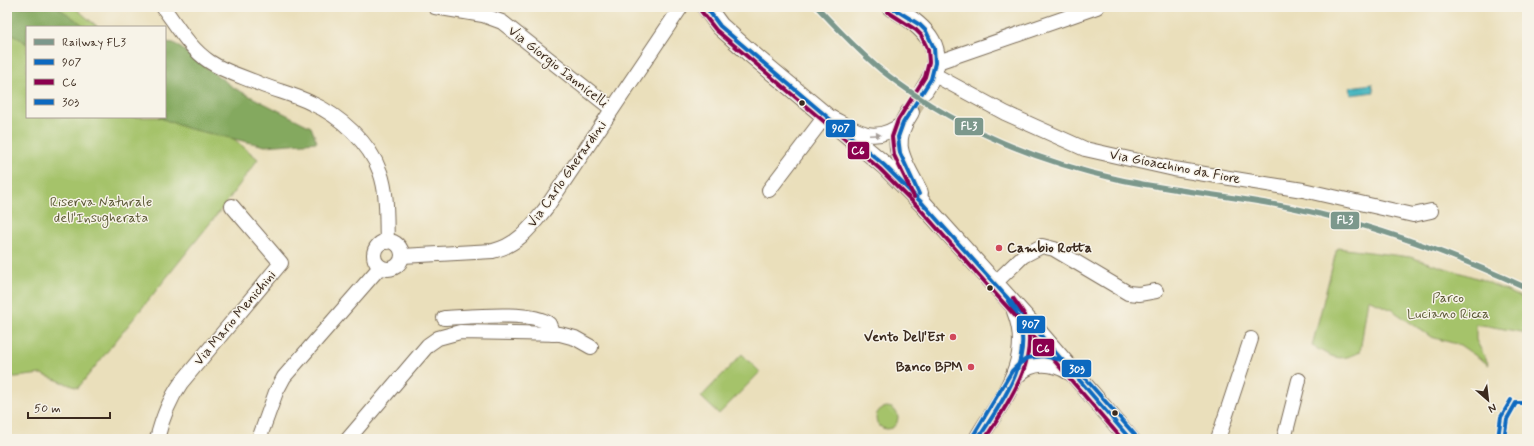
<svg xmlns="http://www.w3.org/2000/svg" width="1534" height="446" font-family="Mynerve,sans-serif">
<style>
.green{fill:#a5c36a;stroke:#707644}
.forest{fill:#84a95e;stroke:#606a3e}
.water{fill:#44b4be;stroke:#406f6e}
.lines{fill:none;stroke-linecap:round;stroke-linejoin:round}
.major-tunnel{stroke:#c7bb9c;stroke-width:18;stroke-dasharray:18 9;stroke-linecap:butt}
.minor-casing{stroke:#786955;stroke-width:16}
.major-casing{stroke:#786955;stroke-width:20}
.minor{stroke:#fff;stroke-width:14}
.major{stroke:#fff;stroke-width:18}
.bus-1-casing{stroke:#f7f3e8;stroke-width:7}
.bus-2-casing{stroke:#f7f3e8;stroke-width:7}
.bus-3-casing{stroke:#f7f3e8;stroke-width:7}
.bus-1{stroke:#0c69bf;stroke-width:4}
.bus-2{stroke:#8b004f;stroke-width:4}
.bus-3{stroke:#0c69bf;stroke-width:4}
.rail-1-casing{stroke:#f7f3e8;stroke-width:8}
.rail-1{stroke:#7c988c;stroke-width:5}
.oneway{fill:#a79f9a}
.bus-dot{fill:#3b2a1e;stroke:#f7f3e8;stroke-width:1.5}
.poi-dot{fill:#d1495b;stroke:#f7f3e8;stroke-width:1.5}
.labels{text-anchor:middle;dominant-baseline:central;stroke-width:3;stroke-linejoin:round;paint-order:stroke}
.street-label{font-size:14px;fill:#3b2a1e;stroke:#f7f3e8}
.park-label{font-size:14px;fill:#5b5835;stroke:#f7f3e8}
.poi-label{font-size:14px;font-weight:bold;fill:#3b2a1e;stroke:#f7f3e8;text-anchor:end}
.line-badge{stroke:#f7f3e8;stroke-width:1.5}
.badge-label{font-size:11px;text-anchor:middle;font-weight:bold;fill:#fff}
</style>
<rect width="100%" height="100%" fill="#f7f3e8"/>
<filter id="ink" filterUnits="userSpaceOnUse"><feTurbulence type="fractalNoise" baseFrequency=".025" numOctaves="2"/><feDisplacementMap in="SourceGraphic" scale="8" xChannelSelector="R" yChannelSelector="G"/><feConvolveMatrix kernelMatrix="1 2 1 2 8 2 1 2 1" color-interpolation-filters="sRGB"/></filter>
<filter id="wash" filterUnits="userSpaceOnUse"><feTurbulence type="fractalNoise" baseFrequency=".012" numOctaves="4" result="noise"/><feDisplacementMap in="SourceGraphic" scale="16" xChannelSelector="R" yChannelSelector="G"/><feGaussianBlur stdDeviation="0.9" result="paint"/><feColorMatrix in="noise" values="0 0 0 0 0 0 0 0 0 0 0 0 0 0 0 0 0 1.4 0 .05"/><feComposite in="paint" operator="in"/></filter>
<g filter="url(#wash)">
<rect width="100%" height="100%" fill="#eadfbb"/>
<g class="green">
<polygon points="7,7 74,7 98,27 27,27 27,117 165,117 165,82 258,159 223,207 78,388 41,374 7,378"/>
<path d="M1337,248L1410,257L1483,280L1527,300V333L1476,324V340L1489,365L1460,345L1431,337L1392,310L1368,299L1360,352C1338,363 1333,357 1312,346Z"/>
<polygon points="742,354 760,372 719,414 701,397"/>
<circle cx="887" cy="418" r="11"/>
</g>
<g class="forest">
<polygon points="7,7 57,7 86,27 27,27 27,44 7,30"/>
<polygon points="165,42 174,43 234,88 311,127 317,142 265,146 186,128 158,117 165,117"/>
</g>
<polygon class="water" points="1372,84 1374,92 1351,95 1350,87"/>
</g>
<g filter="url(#ink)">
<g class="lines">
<polyline class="major-tunnel" points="910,112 924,90"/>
<defs>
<g id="minor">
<path d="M163,7C177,26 190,49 210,62C225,72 244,77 260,84C277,91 295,95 311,103C339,115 370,143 380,172C388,194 386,219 387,242"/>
<polyline points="435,7 483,15 502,22 612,109"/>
<polyline points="935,63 1097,7"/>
<polyline points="933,74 1005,113 1085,149 1174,169 1303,190 1413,215 1431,211"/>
<path d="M769,190L826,115C856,129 872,147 903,123"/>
<circle cx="388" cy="255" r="14"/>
<path d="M402,256L493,251C518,245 530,228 546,208L681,7"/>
<polyline points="994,284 1023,256 1042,246 1054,249 1128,293 1139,294 1156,291"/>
<path d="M444,318C467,317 533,310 549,324L553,334"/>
<path d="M157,439C162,419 169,400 181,383L281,263L232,206"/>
<polyline points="259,439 276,392 284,377 380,267"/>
<polyline points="348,439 428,345 438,338 460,332 560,334 575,338 591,347"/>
<polyline points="1218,439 1251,339"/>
<polyline points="1284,439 1299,380"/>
</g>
<g id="major">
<polyline points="706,7 720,26 749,52 884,165 923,204 1038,332 1130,439"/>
<path d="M891,7C925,26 952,50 924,90"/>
<path d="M910,112C887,146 903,160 919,193"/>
<path d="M1017,374C1031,359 1053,360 1070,371"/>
<path d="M978,439C1002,398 1036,361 1016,311"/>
</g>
</defs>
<use href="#minor" class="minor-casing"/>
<use href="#major" class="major-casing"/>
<use href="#minor" class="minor"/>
<use href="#major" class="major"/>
<defs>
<g id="bus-1">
<polyline points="706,7 720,26 884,165 923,204 1038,332 1130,439"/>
<polyline points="891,7 920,25 926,31 934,48 935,63 931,79 903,123 898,137 900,153 919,194"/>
<path d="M978,439C1000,404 1033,363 1019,320C1017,313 1012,307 1008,301"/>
<polyline points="1504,439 1507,419 1516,403 1527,403"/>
</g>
<g id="bus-2">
<polyline points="701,11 716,30 880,169 919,208 1033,336 1122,439"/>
<polyline points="888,12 916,30 921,35 928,50 929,62 925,77 898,120 892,137 894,155 914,197"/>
<path d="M985,439C1007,404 1041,360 1025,316C1022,310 1017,304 1013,298"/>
</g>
<g id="bus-3">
<polyline points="973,436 1012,371 1019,364 1028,358 1043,356 1062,360 1075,367 1135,435"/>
<polyline points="1498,438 1501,417 1511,400"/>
</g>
</defs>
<use href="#bus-1" class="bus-1-casing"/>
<use href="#bus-2" class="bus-2-casing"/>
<use href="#bus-3" class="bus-3-casing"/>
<use href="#bus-1" class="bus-1"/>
<use href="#bus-2" class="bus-2"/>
<use href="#bus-3" class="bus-3"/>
<defs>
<path id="rail-1" d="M817,7C838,29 858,51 881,70C950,125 1031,160 1117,179C1177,192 1238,196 1298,209C1378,226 1453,254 1527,288"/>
</defs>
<use href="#rail-1" class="rail-1-casing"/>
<use href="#rail-1" class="rail-1"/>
</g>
<defs><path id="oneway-solid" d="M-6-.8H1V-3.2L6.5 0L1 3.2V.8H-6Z"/></defs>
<use class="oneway" href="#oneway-solid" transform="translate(875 135) rotate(-3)"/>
</g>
<g class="bus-dot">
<circle cx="802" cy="103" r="3.5"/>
<circle cx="990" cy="288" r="3.5"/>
<circle cx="1115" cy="413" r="3.5"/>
</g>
<g class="poi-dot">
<circle cx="999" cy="248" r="4"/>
<circle cx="953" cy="337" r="4"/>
<circle cx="971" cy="367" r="4"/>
</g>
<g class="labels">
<g class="street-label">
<text transform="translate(558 67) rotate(38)">Via Giorgio Iannicelli</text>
<text transform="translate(1175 167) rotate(11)">Via Gioacchino da Fiore</text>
<text transform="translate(567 174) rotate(-55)">Via Carlo Gherardini</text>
<text transform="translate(235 318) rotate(-50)">Via Mario Menichini</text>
</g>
<g class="park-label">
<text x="101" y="202">Riserva Naturale<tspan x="101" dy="16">dell'Insugherata</tspan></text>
<text x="1448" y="298">Parco<tspan x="1448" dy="16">Luciano Ricca</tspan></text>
</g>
<g class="poi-label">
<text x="1007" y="248" text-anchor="start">Cambio Rotta</text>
<text x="945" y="337">Vento Dell'Est</text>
<text x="963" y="367">Banco BPM</text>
</g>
</g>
<g class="line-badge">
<rect x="954" y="117" width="30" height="19" rx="4" fill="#7c988c"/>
<rect x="825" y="119" width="31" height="19" rx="4" fill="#0c69bf"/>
<rect x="847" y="141" width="23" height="19" rx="4" fill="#8b004f"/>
<rect x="1330" y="211" width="30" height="19" rx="4" fill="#7c988c"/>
<rect x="1016" y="315" width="30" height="19" rx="4" fill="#0c69bf"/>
<rect x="1032" y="338" width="23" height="19" rx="4" fill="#8b004f"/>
<rect x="1061" y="359" width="31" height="19" rx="4" fill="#0c69bf"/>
</g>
<g class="badge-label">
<text x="969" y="130">FL3</text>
<text x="841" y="132">907</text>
<text x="858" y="154">C6</text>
<text x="1345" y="224">FL3</text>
<text x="1031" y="328">907</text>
<text x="1043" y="352">C6</text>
<text x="1077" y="373">303</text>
</g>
<rect width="1534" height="446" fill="none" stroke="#f7f3e8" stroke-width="24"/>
<rect x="26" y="26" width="140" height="92" fill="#f7f3e8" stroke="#aca397"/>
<rect x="34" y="39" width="20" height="6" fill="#7c988c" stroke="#aca397"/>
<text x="62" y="46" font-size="12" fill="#3b2a1e">Railway FL3</text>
<rect x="34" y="59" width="20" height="6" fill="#0c69bf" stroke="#aca397"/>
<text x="62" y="66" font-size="12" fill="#3b2a1e">907</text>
<rect x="34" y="79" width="20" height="6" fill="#8b004f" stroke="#aca397"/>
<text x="62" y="86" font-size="12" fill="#3b2a1e">C6</text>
<rect x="34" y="99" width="20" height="6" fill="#0c69bf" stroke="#aca397"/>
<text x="62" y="106" font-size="12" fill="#3b2a1e">303</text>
<g transform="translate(1488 400) rotate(152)" stroke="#f7f3e8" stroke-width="3" paint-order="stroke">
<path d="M0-3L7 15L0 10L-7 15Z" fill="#3b2a1e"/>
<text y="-6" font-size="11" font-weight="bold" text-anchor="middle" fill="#3b2a1e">N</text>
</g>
<path d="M28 412v6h82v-6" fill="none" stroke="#3b2a1e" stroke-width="2"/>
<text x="34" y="412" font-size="12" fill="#3b2a1e" stroke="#f7f3e8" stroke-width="3" paint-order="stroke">50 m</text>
</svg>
